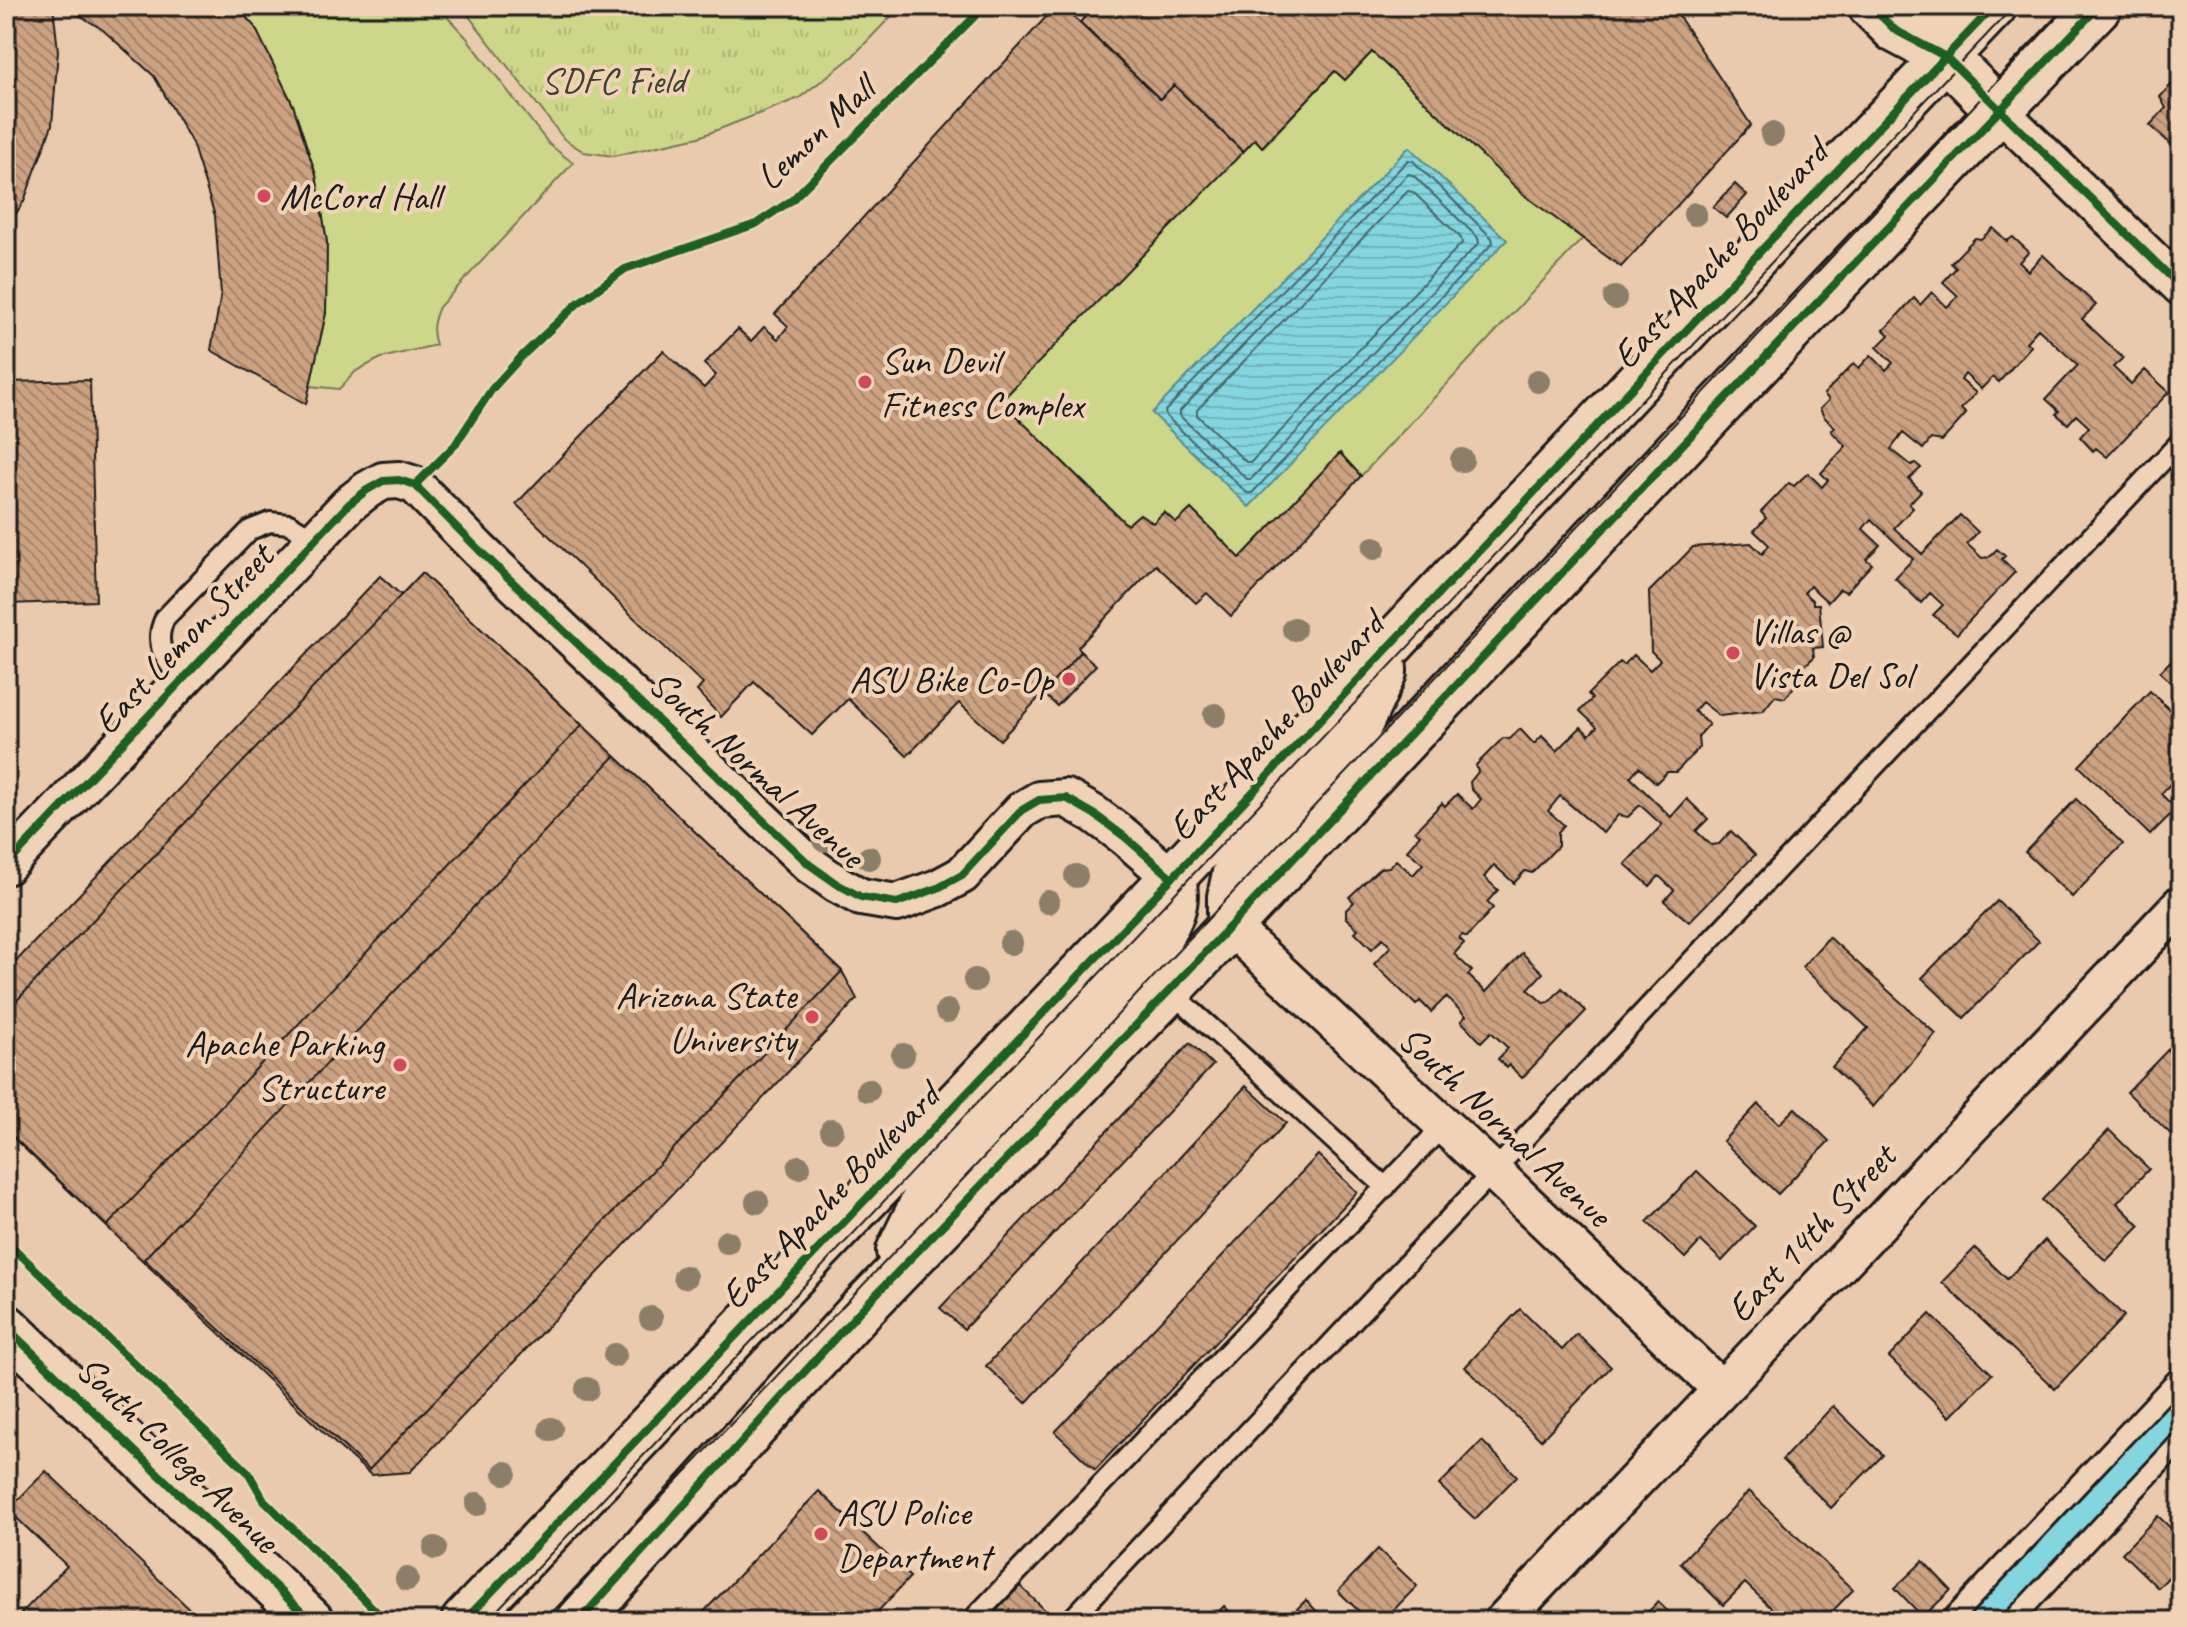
<svg xmlns="http://www.w3.org/2000/svg" width="2187" height="1627" font-family="Caveat,sans-serif">
<style>
.green{fill:#ccd78a;stroke:#747a53;stroke-width:2}
.park{fill:url(#park-tufts);stroke:#747a53;stroke-width:2}
.water{fill:url(#water-rules);stroke:#5a8b90;stroke-width:2}
.lines{fill:none;stroke-linecap:round;stroke-linejoin:round}
.shore{stroke:#46666a;stroke-width:2}
.canal{stroke:#84d5de;stroke-width:40}
.building{fill:url(#building-back-hatch);stroke:#1c1c1c;stroke-width:2}
.lane-casing{stroke:#1c1c1c;stroke-width:24}
.street-casing{stroke:#1c1c1c;stroke-width:42}
.secondary-casing{stroke:#1c1c1c;stroke-width:50}
.primary-casing{stroke:#1c1c1c;stroke-width:50}
.lane{stroke:#f0d3b6;stroke-width:18}
.street{stroke:#f0d3b6;stroke-width:36}
.secondary{stroke:#f0d3b6;stroke-width:44}
.primary{stroke:#f0d3b6;stroke-width:44}
.tram{stroke:#1c1c1c;stroke-width:2}
.cycleway-casing{stroke:#f0d3b6;stroke-width:13}
.cycleway{stroke:#1b5e20;stroke-width:8}
.tree{fill:#8c7f69}
.poi-dot{fill:#d1495b;stroke:#f0d3b6;stroke-width:3}
.labels{text-anchor:middle;dominant-baseline:central;stroke-width:8;stroke-linejoin:round;paint-order:stroke}
.park-label{font-size:38px;fill:#3f4132;stroke:#f0d3b6}
.street-label{font-size:38px;fill:#1c1c1c;stroke:#f0d3b6}
.poi-label{font-size:38px;fill:#1c1c1c;stroke:#f0d3b6;text-anchor:start}
</style>
<defs>
<pattern id="park-tufts" width="24" height="20" patternUnits="userSpaceOnUse" patternTransform="scale(2)"><rect width="24" height="20" fill="#ccd78a"/><path d="M3 7l-1-3M5 7V3M7 7l1-3M15 17l-1-3M17 17v-4M19 17l1-3" fill="none" stroke="#afb876"/></pattern>
<pattern id="water-rules" width="6" height="5" patternUnits="userSpaceOnUse" patternTransform="scale(2)"><rect width="6" height="5" fill="#84d5de"/><path d="M0 2.5h6" fill="none" stroke="#71b6be"/></pattern>
<pattern id="building-back-hatch" width="6" height="6" patternUnits="userSpaceOnUse" patternTransform="scale(2)"><rect width="6" height="6" fill="#cda281"/><path d="M-1 5l2 2M0 0l6 6M5-1l2 2" fill="none" stroke="#a68369"/></pattern>
</defs>
<rect width="100%" height="100%" fill="#eacaac"/>
<filter id="ink" filterUnits="userSpaceOnUse"><feTurbulence type="fractalNoise" baseFrequency=".0125" numOctaves="2"/><feDisplacementMap in="SourceGraphic" scale="16" xChannelSelector="R" yChannelSelector="G"/><feConvolveMatrix kernelMatrix="1 2 1 2 8 2 1 2 1" color-interpolation-filters="sRGB"/></filter>
<g filter="url(#ink)">
<g class="green">
<path d="M236,6H437L466,37L549,144L573,163L439,307C433,321 431,330 436,345L381,358L356,371L339,389L310,386L326,313L327,242L316,175L293,105L255,27Z"/>
<polygon points="1372,52 1583,238 1361,476 1340,453 1240,558 1191,509 1176,523 1164,512 1153,523 1140,514 1127,525 1001,401 1255,139 1263,147 1335,71 1345,80"/>
</g>
<polygon class="park" points="461,6 901,6 852,57 799,98 699,137 613,156 584,152 564,139"/>
<polygon class="water" points="1409,147 1507,240 1249,507 1152,413"/>
<g class="lines">
<g class="shore">
<polygon points="1408,160 1413,161 1492,238 1493,243 1252,493 1247,493 1166,416 1165,411"/>
<polygon points="1408,174 1413,175 1478,238 1479,243 1251,479 1247,479 1180,416 1180,411"/>
<polygon points="1408,191 1413,192 1461,238 1462,243 1251,462 1246,462 1197,415 1197,410"/>
</g>
<polyline class="canal" points="1981,1621 2181,1409"/>
</g>
<g class="building">
<polygon points="6,6 53,6 58,51 52,125 24,201 6,229"/>
<polygon points="65,6 236,6 255,27 293,105 316,175 327,242 326,313 306,404 211,350 221,294 215,216 192,143 154,76 103,30"/>
<polygon points="1056,6 1062,6 1160,99 1174,85 1243,152 1001,401 1127,525 1140,514 1153,523 1164,512 1176,523 1191,509 1240,558 1340,453 1361,476 1231,616 1207,593 1196,603 1156,565 1078,647 1081,652 1000,740 959,703 907,756 848,699 812,735 754,682 721,717 697,691 703,684 516,504 663,351 704,388 716,375 704,364 738,329 751,341 764,327 778,339 788,326 775,314"/>
<polygon points="1096,6 1672,6 1751,125 1621,267 1524,195 1372,52 1345,80 1335,71 1262,147 1255,139 1243,152 1174,85 1160,99 1080,22"/>
<polygon points="2181,74 2181,154 2150,125 2166,108 2160,97"/>
<polygon points="1735,184 1747,195 1726,218 1713,207"/>
<polygon points="1993,228 2007,241 2013,237 2029,252 2019,262 2028,271 2043,255 2096,305 2082,319 2123,358 2113,367 2131,384 2145,370 2169,392 2107,457 2096,448 2093,451 2080,437 2089,427 2076,415 2068,424 2056,414 2059,411 2046,399 2078,365 2038,329 2026,342 2031,346 1999,382 1993,377 1981,389 1965,374 1961,380 1976,393 1961,409 1966,414 1942,441 1931,439 1923,449 1903,433 1891,449 1911,465 1916,463 1921,468 1909,479 1921,491 1909,504 1913,508 1894,528 1922,554 1960,515 1978,532 1967,544 1982,558 1989,557 1997,549 2005,556 2002,559 2015,572 1957,634 1933,615 1943,605 1930,593 1921,603 1895,578 1913,559 1871,519 1863,529 1880,545 1866,559 1872,564 1846,592 1840,589 1828,602 1810,586 1804,593 1813,601 1813,604 1819,604 1823,647 1813,648 1814,657 1803,667 1805,673 1785,698 1775,696 1763,711 1720,716 1702,702 1694,711 1709,724 1698,737 1699,748 1676,772 1667,772 1656,783 1639,767 1630,777 1671,817 1687,799 1708,819 1696,831 1711,845 1719,844 1731,831 1755,855 1689,922 1664,901 1674,890 1659,876 1650,886 1625,864 1662,825 1640,805 1628,817 1618,815 1603,833 1560,796 1548,811 1564,825 1558,832 1558,846 1532,873 1525,871 1514,883 1494,865 1484,877 1498,890 1487,902 1493,908 1467,937 1462,935 1459,938 1464,943 1454,954 1472,971 1468,975 1486,992 1522,953 1543,973 1528,989 1543,1003 1549,1002 1562,988 1586,1011 1522,1078 1509,1065 1507,1068 1498,1059 1508,1048 1491,1032 1481,1042 1461,1021 1466,1016 1446,997 1431,1012 1420,1001 1416,1005 1374,964 1391,946 1383,938 1372,949 1355,932 1358,929 1346,918 1346,910 1354,902 1349,897 1380,868 1389,867 1396,860 1413,875 1423,864 1407,850 1420,835 1415,831 1442,803 1445,806 1457,794 1473,809 1481,799 1471,789 1470,782 1478,772 1476,765 1503,738 1510,739 1520,729 1534,744 1542,736 1557,751 1581,727 1589,735 1597,727 1580,711 1592,699 1588,694 1620,662 1624,665 1634,655 1650,670 1660,660 1651,651 1649,592 1693,547 1751,543 1762,554 1769,545 1754,531 1766,518 1761,512 1789,483 1794,486 1808,473 1822,487 1828,480 1821,473 1846,446 1831,431 1835,427 1824,417 1820,409 1829,400 1824,394 1854,363 1859,368 1871,355 1886,370 1893,363 1877,347 1889,335 1884,330 1914,298 1920,305 1932,292 1947,307 1958,296 1943,282 1956,268 1951,263 1975,238 1981,239"/>
<polygon points="90,380 96,601 6,604 6,382"/>
<polygon points="422,573 842,971 857,999 410,1472 371,1475 339,1447 6,1131 6,972 380,576 401,595"/>
<polygon points="422,573 582,725 107,1226 6,1130 6,1012"/>
<polygon points="2181,650 2181,692 2160,672"/>
<polygon points="1081,652 1096,665 1057,706 1043,693"/>
<polygon points="2150,691 2181,721 2181,772 2161,794 2176,809 2150,835 2079,766"/>
<polygon points="615,756 842,971 369,1470 144,1259"/>
<polygon points="2076,799 2123,844 2072,897 2025,852"/>
<polygon points="1997,901 2039,941 1964,1018 1922,978"/>
<polygon points="1829,937 1936,1034 1873,1107 1832,1067 1868,1028 1802,967"/>
<polygon points="2181,1036 2181,1144 2127,1092"/>
<polygon points="1190,1043 1213,1065 964,1329 940,1308"/>
<polygon points="1246,1086 1286,1123 1026,1403 986,1366"/>
<polygon points="1758,1104 1779,1124 1795,1108 1829,1141 1778,1194 1723,1141"/>
<polygon points="2109,1130 2149,1169 2117,1203 2140,1226 2106,1261 2042,1200"/>
<polygon points="1318,1155 1357,1192 1095,1470 1055,1432"/>
<polygon points="1697,1171 1755,1226 1722,1261 1701,1241 1685,1258 1647,1222"/>
<polygon points="2045,1240 2124,1316 2055,1389 1942,1282 1975,1248 2007,1279"/>
<polygon points="1520,1309 1562,1350 1577,1334 1611,1367 1541,1440 1465,1367"/>
<polygon points="1930,1314 1992,1374 1950,1417 1889,1357"/>
<polygon points="1833,1406 1883,1455 1831,1508 1782,1460"/>
<polygon points="1482,1441 1517,1476 1475,1519 1439,1485"/>
<polygon points="46,1471 202,1621 14,1621 67,1566 8,1510"/>
<polygon points="819,1491 910,1577 869,1621 695,1621"/>
<polygon points="1749,1491 1853,1590 1823,1621 1785,1621 1745,1583 1723,1605 1680,1563"/>
<polygon points="2158,1516 2181,1538 2181,1564 2158,1588 2122,1553"/>
<polygon points="1378,1549 1417,1586 1383,1621 1369,1621 1338,1591"/>
<polygon points="1923,1561 1951,1590 1923,1617 1895,1588"/>
<polygon points="1020,1586 1045,1610 1035,1621 986,1621"/>
<polygon points="1306,1600 1326,1621 1285,1621"/>
<polygon points="1658,1602 1678,1621 1639,1621"/>
<polygon points="1224,1606 1239,1621 1210,1621"/>
</g>
<g class="lines">
<defs>
<g id="lane">
<path d="M182,682C166,660 152,645 165,618L250,530L270,522L289,524L315,540"/>
<path d="M1169,991C1243,1054 1312,1123 1386,1187"/>
<polyline points="971,1621 1444,1125"/>
<polyline points="1070,1621 2181,441"/>
<polyline points="1950,1621 2181,1375"/>
<polyline points="2012,1621 2181,1441"/>
</g>
<g id="street">
<polyline points="1999,111 2181,287"/>
<polyline points="6,866 349,504 367,490 383,481 399,480 415,485 479,550 810,865 837,884 861,897 897,903 938,888 962,875 1022,810 1039,800 1066,798 1094,814 1125,837 1172,878"/>
<polyline points="1230,926 1494,1172 1721,1389"/>
<polyline points="1503,1621 2181,904"/>
</g>
<g id="secondary">
<polyline points="1871,6 1895,30 1946,57 1999,111"/>
<polyline points="1926,6 1946,57"/>
<polyline points="6,1327 311,1621"/>
</g>
<g id="primary">
<polyline points="1230,926 1230,897 1235,873 1251,845 1358,728 1384,672 1384,668"/>
<path d="M899,1251L936,1176L1155,945C1167,924 1180,905 1173,881"/>
<polyline points="464,1621 1172,878 1771,240 1994,6"/>
<polyline points="579,1621 858,1313 1169,991 1717,408 2099,6"/>
</g>
</defs>
<use href="#lane" class="lane-casing"/>
<use href="#street" class="street-casing"/>
<use href="#secondary" class="secondary-casing"/>
<use href="#primary" class="primary-casing"/>
<use href="#lane" class="lane"/>
<use href="#street" class="street"/>
<use href="#secondary" class="secondary"/>
<use href="#primary" class="primary"/>
<g class="tram">
<polyline points="487,1621 2014,6"/>
<polyline points="544,1621 900,1246 2068,6"/>
</g>
<defs>
<g id="cycleway">
<polyline points="1871,6 1895,30 1946,57 2181,287"/>
<polyline points="415,485 455,445 492,389 522,356 578,303 625,269 756,224 792,200 985,6"/>
<polyline points="6,866 349,504 367,490 383,481 399,480 415,485 479,550 810,865 837,884 861,897 897,903 938,888 962,875 1022,810 1039,800 1066,798 1094,814 1125,837 1172,878"/>
<polyline points="6,1241 248,1472 264,1500 386,1621"/>
<polyline points="6,1327 311,1621"/>
<polyline points="464,1621 1172,878 1771,240 1994,6"/>
<polyline points="579,1621 858,1313 1169,991 1717,408 2099,6"/>
</g>
</defs>
<use href="#cycleway" class="cycleway-casing"/>
<use href="#cycleway" class="cycleway"/>
</g>
<g class="tree">
<circle cx="1772" cy="134" r="12"/>
<circle cx="1695" cy="214" r="12"/>
<circle cx="1615" cy="298" r="12"/>
<circle cx="1538" cy="381" r="12"/>
<circle cx="1462" cy="460" r="12"/>
<circle cx="1374" cy="548" r="12"/>
<circle cx="1294" cy="629" r="12"/>
<circle cx="1215" cy="715" r="12"/>
<circle cx="824" cy="840" r="12"/>
<circle cx="869" cy="858" r="12"/>
<circle cx="1076" cy="876" r="12"/>
<circle cx="1048" cy="902" r="12"/>
<circle cx="1011" cy="943" r="12"/>
<circle cx="975" cy="980" r="12"/>
<circle cx="947" cy="1011" r="12"/>
<circle cx="903" cy="1055" r="12"/>
<circle cx="868" cy="1090" r="12"/>
<circle cx="832" cy="1130" r="12"/>
<circle cx="799" cy="1167" r="12"/>
<circle cx="757" cy="1202" r="12"/>
<circle cx="727" cy="1242" r="12"/>
<circle cx="685" cy="1277" r="12"/>
<circle cx="651" cy="1318" r="12"/>
<circle cx="615" cy="1355" r="12"/>
<circle cx="587" cy="1389" r="12"/>
<circle cx="551" cy="1429" r="12"/>
<circle cx="505" cy="1473" r="12"/>
<circle cx="477" cy="1504" r="12"/>
<circle cx="435" cy="1548" r="12"/>
<circle cx="407" cy="1579" r="12"/>
</g>
</g>
<g class="poi-dot">
<circle cx="264" cy="196" r="8"/>
<circle cx="865" cy="382" r="8"/>
<circle cx="1733" cy="653" r="8"/>
<circle cx="1069" cy="679" r="8"/>
<circle cx="812" cy="1017" r="8"/>
<circle cx="400" cy="1065" r="8"/>
<circle cx="821" cy="1534" r="8"/>
</g>
<g class="labels">
<g class="park-label">
<text x="613" y="80">SDFC Field</text>
</g>
<g class="street-label">
<text transform="translate(815 133) rotate(-43)">Lemon Mall</text>
<text transform="translate(1720 254) rotate(-47)">East Apache Boulevard</text>
<text transform="translate(183 639) rotate(-47)">East Lemon Street</text>
<text transform="translate(1276 726) rotate(-47)">East Apache Boulevard</text>
<text transform="translate(757 769) rotate(42)">South Normal Avenue</text>
<text transform="translate(1505 1126) rotate(43)">South Normal Avenue</text>
<text transform="translate(830 1196) rotate(-46)">East Apache Boulevard</text>
<text transform="translate(1811 1233) rotate(-47)">East 14th Street</text>
<text transform="translate(178 1454) rotate(44)">South College Avenue</text>
</g>
<g class="poi-label">
<text x="280" y="196">McCord Hall</text>
<text x="881" y="360">Sun Devil<tspan x="881" dy="44">Fitness Complex</tspan></text>
<text x="1749" y="631">Villas @<tspan x="1749" dy="44">Vista Del Sol</tspan></text>
<text x="1053" y="679" text-anchor="end">ASU Bike Co-Op</text>
<text x="796" y="995" text-anchor="end">Arizona State<tspan x="796" dy="44">University</tspan></text>
<text x="384" y="1043" text-anchor="end">Apache Parking<tspan x="384" dy="44">Structure</tspan></text>
<text x="837" y="1512">ASU Police<tspan x="837" dy="44">Department</tspan></text>
</g>
</g>
<rect width="2187" height="1627" fill="none" stroke="#f0d3b6" stroke-width="32"/>
<rect x="16" y="16" width="2155" height="1595" fill="none" stroke="#1c1c1c" stroke-width="3" filter="url(#ink)"/>
</svg>
